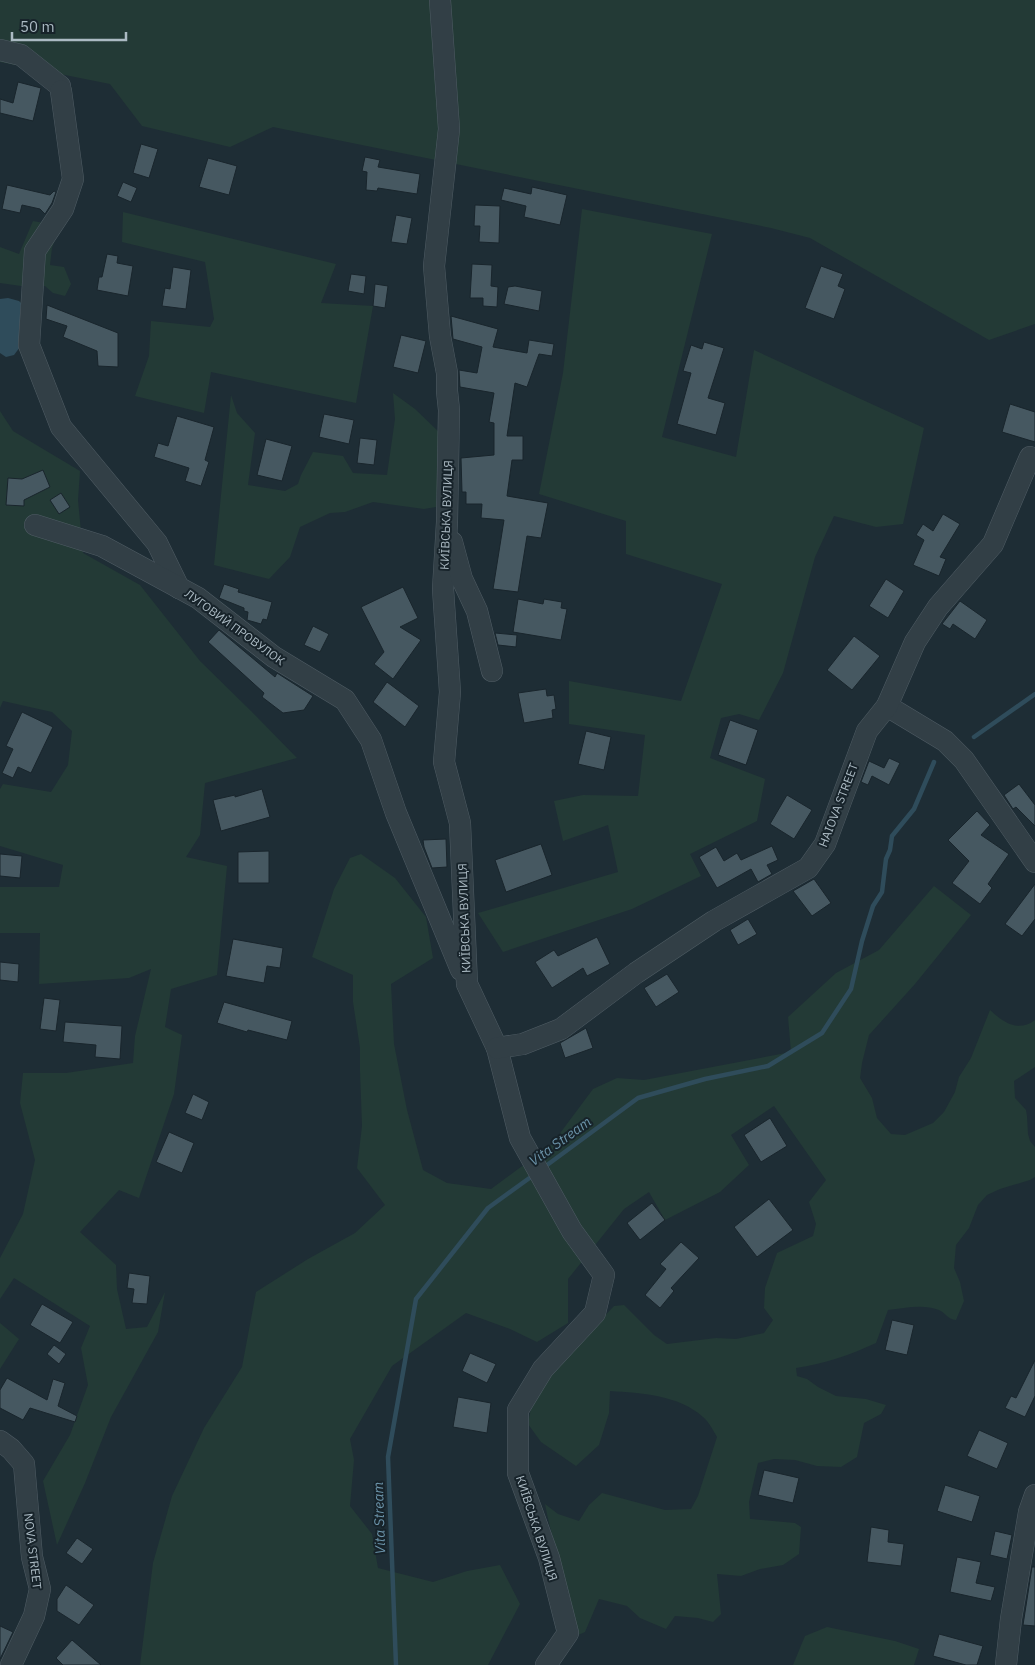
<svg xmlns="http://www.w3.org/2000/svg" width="1035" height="1665" font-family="'IBM Plex Sans',sans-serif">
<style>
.green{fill:#233a36}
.water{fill:#2f4c5b}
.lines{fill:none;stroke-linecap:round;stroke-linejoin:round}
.stream{stroke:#2f4c5b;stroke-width:4.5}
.building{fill:#465861;stroke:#19252c}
.minor-casing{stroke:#4f5c64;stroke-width:22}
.minor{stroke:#323f46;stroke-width:21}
.labels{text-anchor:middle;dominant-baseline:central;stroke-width:4;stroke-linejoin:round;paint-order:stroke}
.street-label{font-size:12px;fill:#abbac3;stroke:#17232a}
.water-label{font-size:14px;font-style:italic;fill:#6b93a9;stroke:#17232a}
</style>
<rect width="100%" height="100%" fill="#1e2d35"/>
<g class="green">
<polygon points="0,0 1035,0 1035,324 989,340 810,238 771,228 273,127 230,147 142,126 110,84 0,62"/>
<polygon points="582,209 712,234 662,437 736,457 754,350 924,428 903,524 876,527 834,516 815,557 783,673 759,720 739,714 721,718 710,758 765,779 757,821 690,854 701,876 632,909 503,952 478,913 618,872 608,825 563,841 554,801 583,795 638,796 645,735 569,724 569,681 681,701 722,584 626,554 626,521 539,494 563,373"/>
<polygon points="123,212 336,264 321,303 373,306 356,403 211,372 204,413 135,396 149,356 151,321 210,327 214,319 205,262 122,242"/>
<polygon points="33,221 60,226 52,248 50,265 64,267 71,284 65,296 53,293 45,286 21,286 0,283 0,247 19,254"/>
<polygon points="393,393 415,409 440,433 436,507 424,509 373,502 345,512 330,513 300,527 290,557 269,579 214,565 231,395 237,413 255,433 248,485 285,491 298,484 301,475 313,452 343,456 353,473 387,475 395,419"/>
<polygon points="0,411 13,431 80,471 78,500 83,553 140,585 200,661 251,711 297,758 205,783 200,835 186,857 227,866 217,975 171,989 165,1027 182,1035 174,1094 139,1198 119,1190 80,1232 116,1265 117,1289 126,1329 147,1327 165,1292 158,1332 111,1417 85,1483 57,1545 43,1481 70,1435 88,1385 81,1348 90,1326 14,1278 0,1299 0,1258 23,1214 35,1160 20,1103 23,1073 66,1073 133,1063 135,1036 151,969 129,978 39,984 40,933 0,933 0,887 59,887 63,865 0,846 0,789 3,784 51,792 68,765 72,731 52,712 3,701 0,708"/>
<path d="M361,854L395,878L426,917L433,958L391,984L394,1044L407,1110L423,1170L447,1183L491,1189L552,1144L593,1089L617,1078L644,1080L791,1052L788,1017L836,973L879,950L934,886L971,915L915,984L869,1035L862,1063L860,1078L872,1098L877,1118L891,1134L905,1135L933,1123L944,1112L955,1092L959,1077L971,1058L990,1010C1003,1022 1018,1033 1035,1020V1067L1014,1081L1015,1098L1026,1110L1027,1116L1028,1134L1030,1141L1035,1147V1177L1030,1180L1000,1189L987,1195L978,1205L969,1228L956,1245L954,1268L960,1282L964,1301L956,1320C947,1319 946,1313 939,1310C923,1304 905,1308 888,1310L876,1343C850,1355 824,1364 796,1368L797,1376L807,1379L818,1387L836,1396L866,1399L886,1405L881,1414L864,1423L857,1457L841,1467L817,1466L795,1460L774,1459L758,1463L749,1502L750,1519L795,1523L801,1527L799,1554L783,1565L760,1569L741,1576L717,1574L721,1614L713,1622L698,1618L675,1616L666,1629L640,1618L627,1606L599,1599L585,1632L578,1635C571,1590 553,1548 545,1504L558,1514L579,1521L589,1505L602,1493L665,1510L691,1509L698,1496L717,1437C713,1430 709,1422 703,1417C679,1395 641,1393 610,1391L609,1413L599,1445L576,1466L541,1442L528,1424L531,1408L554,1370L614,1306L624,1305L654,1335L667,1344L716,1338L736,1339L764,1333L773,1320L764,1308L765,1288L777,1253L813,1236L816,1224L809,1202L826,1180L774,1106L731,1135L749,1165L720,1192L665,1220L649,1192L624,1209L568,1279V1323L537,1342L510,1329L466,1313L392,1366L350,1439L354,1460L350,1506L372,1534L378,1568L433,1582L467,1571L500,1565L520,1604L488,1665H140L153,1563L172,1496L204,1428L242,1367L256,1292L308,1259L355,1233L385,1205L357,1168L362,1126L360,1071V1048L353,1002V975L312,957L334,889L350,858Z"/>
<polygon points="0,1323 19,1339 0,1369"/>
<polygon points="827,1627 895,1641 919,1649 914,1665 793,1665 805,1636"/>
</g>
<polygon class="water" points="8,298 19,301 21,303 20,314 24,325 20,347 14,355 6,357 0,353 0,299"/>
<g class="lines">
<g class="stream">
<polyline points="974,737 1035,694"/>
<polyline points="543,1168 638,1098 705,1079 768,1066 822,1033 851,989 862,941 873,906 882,892 886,859 890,850 892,836 914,809 934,762"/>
<polyline points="396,1665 388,1457 416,1299 488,1208 535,1174"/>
</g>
</g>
<g class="building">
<polygon points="18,82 41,88 33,121 0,113 0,99 13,103"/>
<polygon points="141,144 158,149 149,178 133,173"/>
<polygon points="365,157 380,160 378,167 420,174 417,194 378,188 377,191 366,190 367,172 362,171"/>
<polygon points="208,158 237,166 229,195 199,187"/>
<polygon points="123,182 137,188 131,202 117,196"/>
<polygon points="7,185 50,195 54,191 56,192 52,203 45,214 40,209 22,205 20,213 2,209"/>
<polygon points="532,187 567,195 560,225 524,217 526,206 501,200 504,188 531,194"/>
<polygon points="475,205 500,206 499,243 479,242 480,226 474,226"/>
<polygon points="396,215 412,218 407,244 391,242"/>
<polygon points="107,254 118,256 117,263 133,266 128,296 97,290 99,277 102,277"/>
<polygon points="472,264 492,265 491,286 498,287 497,307 483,306 483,298 470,298"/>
<polygon points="821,266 843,274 838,286 845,289 834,319 805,308"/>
<polygon points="173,267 191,270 186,309 162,306 165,288 170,289"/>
<polygon points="351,274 366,276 364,294 348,291"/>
<polygon points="375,284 388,286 385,308 373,306"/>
<polygon points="515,286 542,291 539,311 504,304 508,287"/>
<polygon points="47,305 118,333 118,367 98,366 97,351 63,337 67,326 46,319"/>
<polygon points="451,316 498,329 493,347 527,353 529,340 554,344 552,356 539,354 527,387 515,383 507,436 523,436 523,460 512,460 507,496 548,503 541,538 527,536 518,592 493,589 504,520 481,518 482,504 466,504 466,492 462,492 461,458 494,455 494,423 489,422 494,393 460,387 459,370 477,373 482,347 453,339"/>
<polygon points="401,335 426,341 418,373 393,367"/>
<polygon points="704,342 724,348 708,398 725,403 716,435 677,424 691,373 683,371 691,345 702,349"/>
<polygon points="1010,404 1035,412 1035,442 1002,432"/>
<polygon points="324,414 354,420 349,444 319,437"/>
<polygon points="177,416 214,427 205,460 209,462 201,486 185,481 189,468 154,457 158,443 168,446"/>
<polygon points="360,438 377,440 374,465 357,463"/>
<polygon points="266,439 292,446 282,481 257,475"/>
<polygon points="43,470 50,487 24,500 24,506 6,505 8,478 22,479"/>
<polygon points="61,493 70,507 59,514 50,500"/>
<polygon points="943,514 960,524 940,557 946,559 939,576 913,565 924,540 916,535 923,524 933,531"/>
<polygon points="886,579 904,591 888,618 869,606"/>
<polygon points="224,584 239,589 238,592 272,602 267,620 263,619 261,624 247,620 248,612 244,611 244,608 219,598"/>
<polygon points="403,587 418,618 400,627 421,640 393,679 374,664 384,652 361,607"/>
<polygon points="518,599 543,604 544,599 562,602 561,608 567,609 561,640 513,632"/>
<polygon points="960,601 987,620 975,639 953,624 950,629 942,624"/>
<polygon points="313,626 329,634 320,652 304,645"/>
<polygon points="219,630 275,677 277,673 313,696 304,710 283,713 262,697 264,693 208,642"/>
<polygon points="495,633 517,635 516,647 498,645"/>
<polygon points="854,636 880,656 852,690 827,670"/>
<polygon points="387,682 419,706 405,727 373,702"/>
<polygon points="546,689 547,696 554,695 556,709 552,710 553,718 524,723 518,693"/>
<polygon points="22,712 53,727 31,773 18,767 13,778 2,773 13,749 6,746"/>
<polygon points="730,720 758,730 746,765 718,755"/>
<polygon points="586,731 611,737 604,770 578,764"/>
<polygon points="889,758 900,763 889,785 872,776 868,785 861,782 869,761 884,768"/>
<polygon points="1019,784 1035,805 1035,826 1016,807 1013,809 1004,795"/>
<polygon points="262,789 270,817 221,831 213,800 235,795 235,797"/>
<polygon points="787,795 812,810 794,839 770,824"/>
<polygon points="977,811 990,825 981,835 1009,854 988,884 992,888 980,904 952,883 969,861 948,840"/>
<polygon points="446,839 447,867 432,868 424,847 423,840"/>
<polygon points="541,844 552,875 506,892 495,860"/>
<polygon points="772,846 778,860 767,865 772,874 758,882 751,869 717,888 699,857 716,847 724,861 737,853 741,860"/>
<polygon points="269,851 269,883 238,883 238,852"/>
<polygon points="0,854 22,856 20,878 0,876"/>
<polygon points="814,879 831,903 812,916 793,891"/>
<polygon points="1035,884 1035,919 1022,936 1005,924"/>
<polygon points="748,919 757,934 738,945 730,930"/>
<polygon points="597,937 610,964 587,976 583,968 552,988 535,962 554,950 558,956"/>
<polygon points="233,939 283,948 280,968 267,966 264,983 226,976"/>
<polygon points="0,962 19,964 18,982 0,980"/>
<polygon points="667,974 679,992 656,1007 644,988"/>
<polygon points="44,998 60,1000 56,1031 40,1029"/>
<polygon points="224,1002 292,1021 287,1040 248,1030 247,1032 217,1023"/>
<polygon points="65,1022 122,1026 120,1059 95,1057 96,1045 63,1042"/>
<polygon points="586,1028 593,1048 565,1058 560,1043"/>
<polygon points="193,1094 209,1102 202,1120 185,1113"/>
<polygon points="770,1118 787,1146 761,1162 744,1135"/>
<polygon points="169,1132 194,1143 182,1173 156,1162"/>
<polygon points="769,1199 793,1230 757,1257 734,1227"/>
<polygon points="652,1203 665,1220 640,1240 627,1223"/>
<polygon points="681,1242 699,1258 671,1288 674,1291 660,1308 645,1295 666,1269 660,1264"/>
<polygon points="129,1273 150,1276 147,1304 132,1303 134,1289 127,1288"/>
<polygon points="42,1304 73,1322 60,1343 30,1325"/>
<polygon points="892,1320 914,1325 907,1355 885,1350"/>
<polygon points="54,1345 66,1354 59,1364 47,1354"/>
<polygon points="470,1353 496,1364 487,1383 462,1371"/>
<polygon points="1035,1360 1035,1396 1025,1417 1005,1408 1011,1396 1016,1398"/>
<polygon points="7,1378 47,1400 53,1379 65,1383 58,1406 77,1416 75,1422 30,1408 23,1420 0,1408 0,1390"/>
<polygon points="458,1397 491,1403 487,1433 453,1427"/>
<polygon points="979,1430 1008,1443 997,1469 967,1456"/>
<polygon points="764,1470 799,1478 793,1503 758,1495"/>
<polygon points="945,1485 980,1496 972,1522 937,1511"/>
<polygon points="871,1527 889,1530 888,1542 904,1544 901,1566 867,1562"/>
<polygon points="995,1531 1012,1535 1007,1559 990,1555"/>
<polygon points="77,1538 93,1549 82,1564 66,1553"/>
<polygon points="957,1557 981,1562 976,1583 995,1587 991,1601 950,1592"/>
<polygon points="1032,1567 1035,1567 1035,1626 1023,1625"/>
<polygon points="66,1585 94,1605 79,1625 57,1611 57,1599"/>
<polygon points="0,1626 13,1632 0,1659"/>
<polygon points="939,1634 983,1646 977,1665 966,1665 933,1656"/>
<polygon points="72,1640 101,1665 63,1665 56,1658"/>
</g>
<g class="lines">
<defs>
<g id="minor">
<polyline points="440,0 449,129 434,266 440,336 447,373 447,391 449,410 447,522 443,589 450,692 444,762 460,823 467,984 497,1048 520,1138 572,1231 604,1275 595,1313 543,1369 518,1410 518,1473 549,1558 568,1633 546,1665"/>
<polyline points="0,50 21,55 60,86"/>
<polyline points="61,91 73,179 63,209 35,251 29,345 61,427 157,543 179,588"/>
<polyline points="35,525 102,546 198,598 274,657 345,700 371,740 396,813 461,970"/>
<polyline points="452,542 462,579 477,611 492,671"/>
<polyline points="887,706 945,741 964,760 1035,862"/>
<polyline points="497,1048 523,1044 561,1029 636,973 714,921 808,868 825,844 867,731 887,706 915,642 938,607 993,544 1030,457"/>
<polyline points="0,1441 11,1449 24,1464 32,1557 40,1589 34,1616 11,1665"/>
<polyline points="1006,1665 1011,1619 1029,1512 1035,1495"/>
</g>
</defs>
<use href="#minor" class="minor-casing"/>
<use href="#minor" class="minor"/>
</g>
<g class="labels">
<g class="street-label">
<text transform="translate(446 515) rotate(-88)">КИЇВСЬКА ВУЛИЦЯ</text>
<text transform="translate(235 627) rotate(36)">ЛУГОВИЙ ПРОВУЛОК</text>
<text transform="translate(838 805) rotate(-69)">HAIOVA STREET</text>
<text transform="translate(464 918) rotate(-92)">КИЇВСЬКА ВУЛИЦЯ</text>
<text transform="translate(537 1528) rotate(72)">КИЇВСЬКА ВУЛИЦЯ</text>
<text transform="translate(33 1551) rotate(83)">NOVA STREET</text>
</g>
<g class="water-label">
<text transform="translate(560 1141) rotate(-36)">Vita Stream</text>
<text transform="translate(379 1518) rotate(-92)">Vita Stream</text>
</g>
</g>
<path d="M12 32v8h114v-8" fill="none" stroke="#abbac3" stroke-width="2.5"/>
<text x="20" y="32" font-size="15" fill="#abbac3" stroke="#17232a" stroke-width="4" paint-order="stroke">50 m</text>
</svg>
